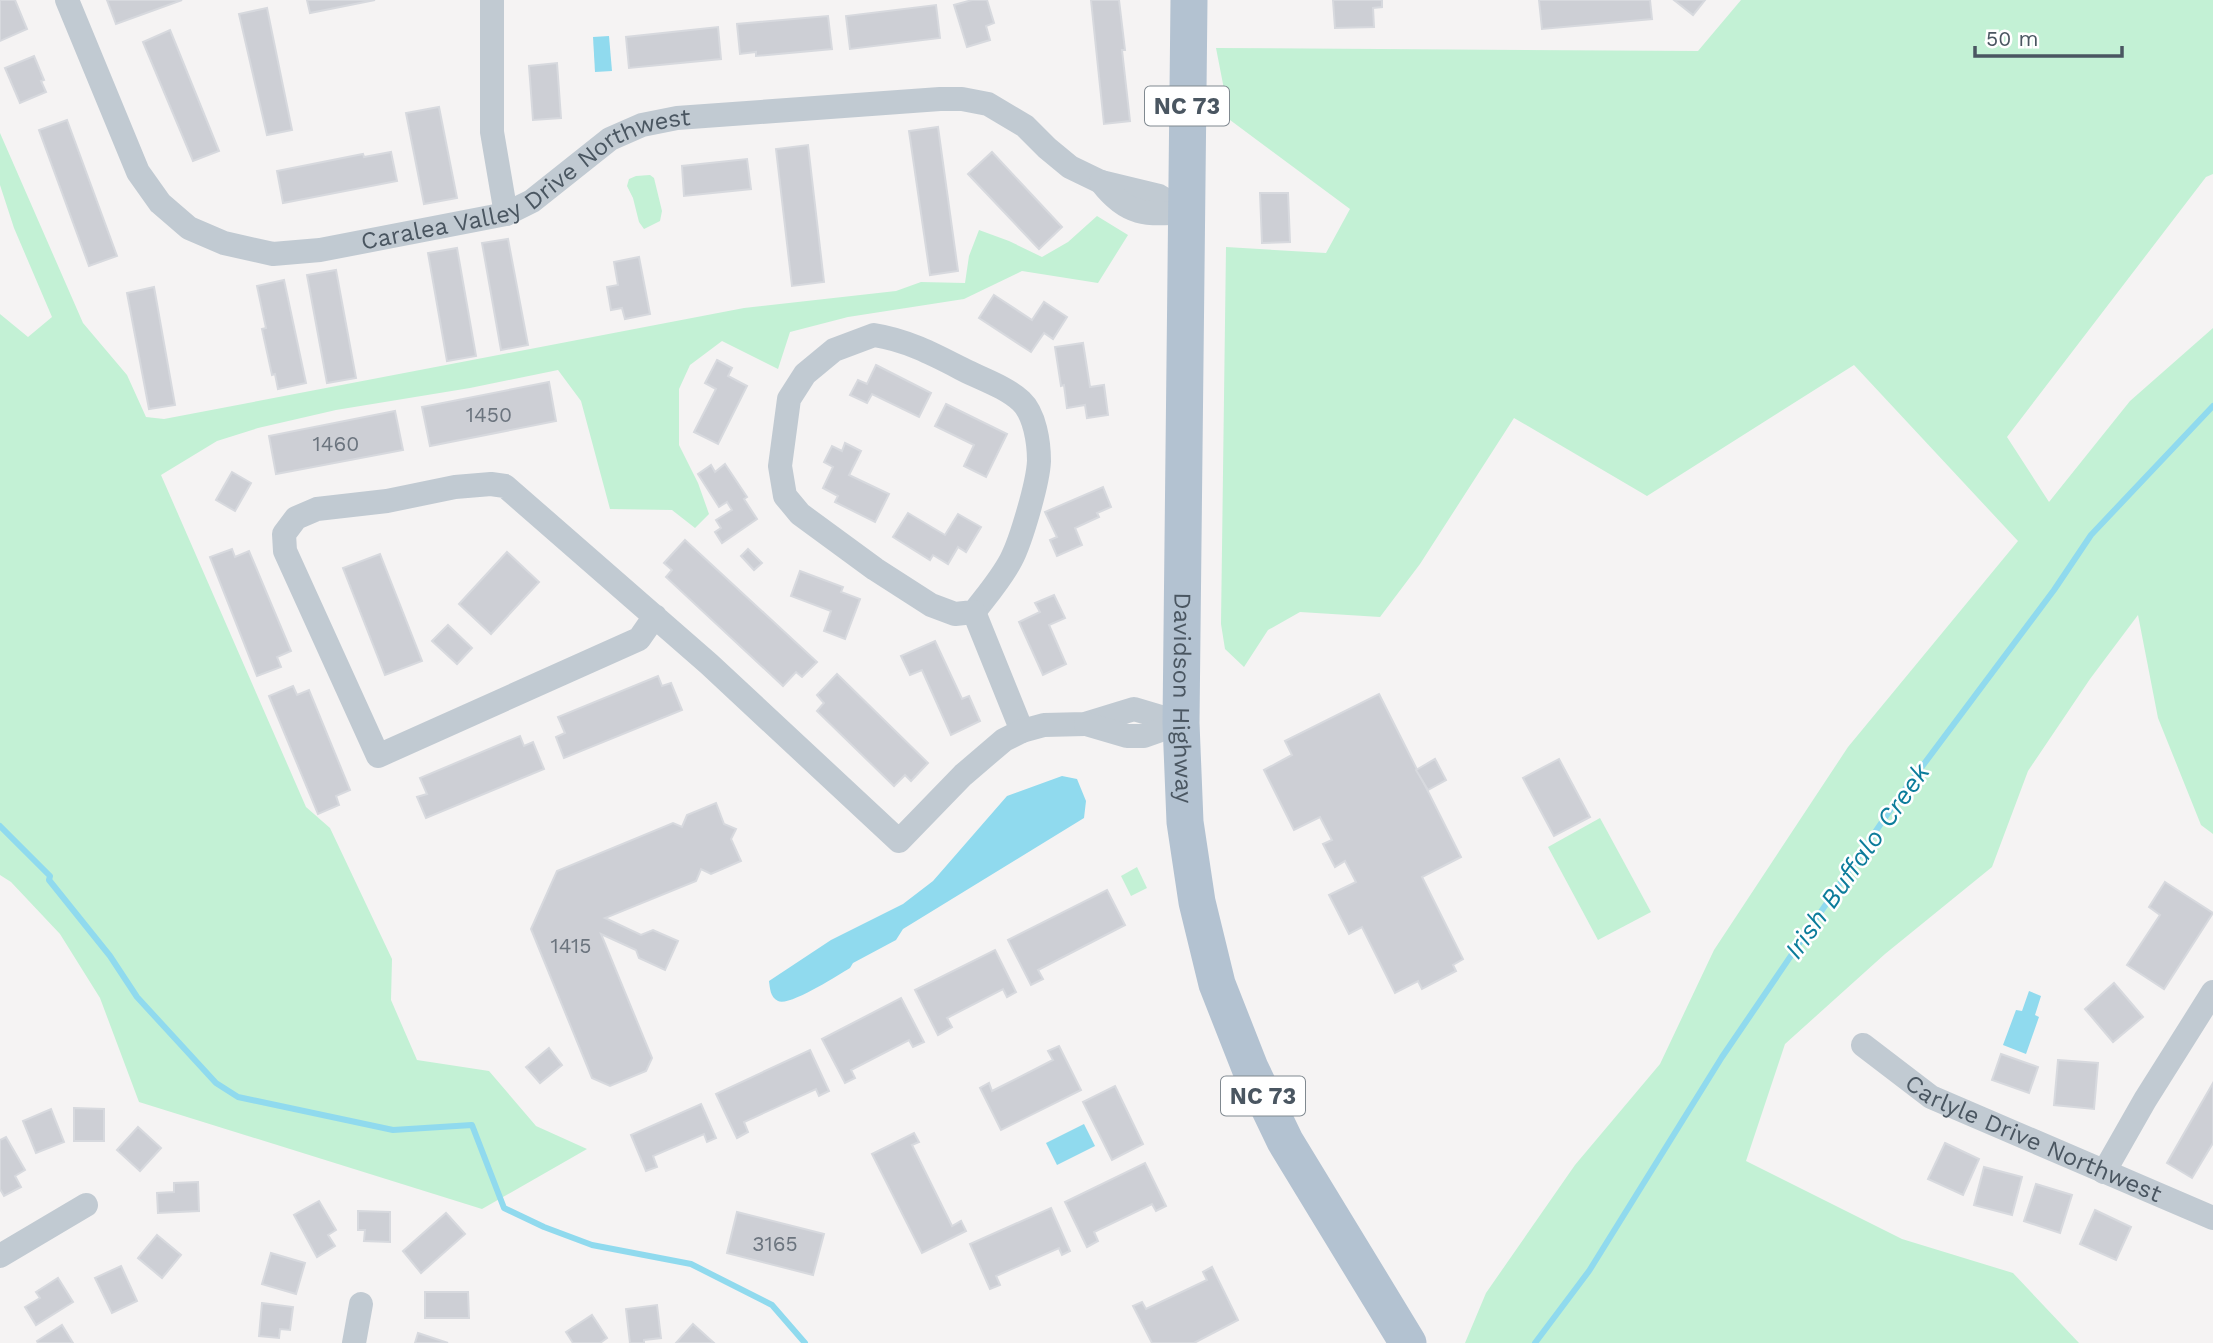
<svg xmlns="http://www.w3.org/2000/svg" width="2213" height="1343" font-family="'Work Sans',sans-serif">
<style>
.green{fill:#c3f1d5}
.water{fill:#90daee}
.lines{fill:none;stroke-linecap:round;stroke-linejoin:round}
.stream{stroke:#90daee;stroke-width:6}
.building{fill:#cdcfd5;stroke:#d7d9de;stroke-width:2}
.minor{stroke:#c1cad2;stroke-width:24}
.primary{stroke:#b3c2d1;stroke-width:37}
.labels{text-anchor:middle;dominant-baseline:central;stroke-width:5;stroke-linejoin:round;paint-order:stroke}
.number-label{font-size:21px;fill:#6b747e}
.shield{fill:#fff;stroke:#808990;stroke-width:2}
.shield-label{font-size:23px;font-weight:bold;fill:#4a5661}
.street-label{font-size:24px;fill:#4a5661;stroke:#fff}
.water-label{font-size:26px;font-style:italic;fill:#0c7c9b;stroke:#fff}
</style>
<rect width="100%" height="100%" fill="#f5f3f3"/>
<g class="green">
<polygon points="1741,0 2213,0 2213,174 2206,177 2007,437 2049,502 2130,401 2213,328 2213,834 2201,825 2158,718 2138,615 2090,679 2028,771 1992,867 1885,954 1785,1044 1746,1161 1902,1239 2013,1273 2079,1343 1465,1343 1486,1293 1575,1165 1660,1064 1714,950 1848,747 2018,541 1854,365 1647,496 1514,418 1420,564 1380,617 1300,612 1268,630 1244,667 1225,649 1221,624 1226,247 1326,253 1350,209 1230,120 1216,48 1698,51"/>
<polygon points="0,133 83,323 127,375 146,417 164,419 744,308 896,291 921,282 965,283 969,256 979,230 1009,241 1042,257 1068,242 1097,216 1128,235 1098,283 1022,271 964,299 848,317 790,332 778,369 722,341 690,365 679,389 679,445 698,483 709,514 695,528 672,510 610,509 581,401 558,370 470,388 336,410 258,428 217,441 161,475 306,807 330,828 392,959 391,1000 417,1060 489,1071 536,1126 587,1149 482,1209 139,1102 100,998 60,934 11,882 0,875 0,314 28,337 52,317 14,228 0,185"/>
<polygon points="650,175 654,178 662,211 660,221 644,229 639,222 633,198 627,186 629,179 636,176"/>
<polygon points="1600,818 1651,912 1598,940 1548,847"/>
<polygon points="1137,867 1147,888 1131,896 1121,876"/>
</g>
<g class="water">
<polygon points="609,36 612,71 595,72 593,37"/>
<path d="M1062,776L1077,779L1086,801L1084,818L903,929L896,940L853,963L850,968C838,975 789,1007 778,1001C770,997 770,988 769,981L831,940L903,904L933,881L1007,796Z"/>
<polygon points="2029,991 2041,996 2035,1015 2039,1017 2026,1054 2003,1045 2016,1010 2022,1011"/>
<polygon points="1084,1124 1095,1146 1057,1165 1046,1143"/>
</g>
<g class="lines">
<g class="stream">
<polyline points="0,826 50,876 49,880 110,956 137,997 216,1083 238,1097 393,1130 472,1125 504,1208 544,1227 592,1245 691,1264 772,1305 805,1343"/>
<polyline points="1535,1343 1589,1271 1722,1057 1897,800 2054,590 2091,535 2213,406"/>
</g>
</g>
<g class="building">
<polygon points="0,0 15,0 27,29 0,41"/>
<polygon points="107,0 182,0 116,24"/>
<polygon points="307,0 375,0 310,13"/>
<polygon points="972,0 987,0 994,23 986,26 990,40 967,47 954,5"/>
<polygon points="1091,0 1119,0 1125,50 1122,50 1130,121 1104,124"/>
<polygon points="1333,0 1382,0 1382,7 1373,8 1374,27 1335,28"/>
<polygon points="1539,0 1650,0 1652,19 1542,29"/>
<polygon points="1674,0 1705,0 1693,15"/>
<polygon points="936,5 940,38 850,49 846,16"/>
<polygon points="267,8 292,130 267,135 239,14"/>
<polygon points="828,16 832,49 756,56 756,52 740,54 737,24"/>
<polygon points="718,27 721,59 629,68 626,37"/>
<polygon points="170,30 219,151 193,161 143,42"/>
<polygon points="34,56 44,80 41,81 46,92 20,103 5,68"/>
<polygon points="557,63 561,118 533,120 529,66"/>
<polygon points="439,107 457,198 424,204 406,113"/>
<polygon points="67,120 117,256 89,266 39,130"/>
<polygon points="938,127 958,271 930,275 909,131"/>
<polygon points="808,145 824,282 792,286 776,149"/>
<polygon points="391,152 397,181 283,203 277,171 363,154 364,157"/>
<polygon points="992,152 1062,227 1039,249 968,174"/>
<polygon points="747,159 751,189 684,196 682,166"/>
<polygon points="1260,193 1288,193 1290,242 1262,243"/>
<polygon points="508,239 528,345 501,350 482,243"/>
<polygon points="457,248 476,356 447,361 428,253"/>
<polygon points="639,257 650,314 625,319 622,308 611,310 607,287 618,285 614,262"/>
<polygon points="336,270 356,378 327,383 307,275"/>
<polygon points="284,280 306,383 278,389 275,374 272,375 262,329 266,328 257,286"/>
<polygon points="154,287 175,405 149,409 127,293"/>
<polygon points="994,295 1032,320 1044,302 1067,317 1053,339 1044,333 1031,352 979,318"/>
<polygon points="1083,343 1090,387 1104,385 1108,415 1087,418 1085,405 1067,408 1064,385 1061,386 1055,347"/>
<polygon points="717,360 732,368 728,376 747,386 718,444 694,432 716,389 705,383"/>
<polygon points="876,365 931,393 919,417 872,394 867,403 850,395 858,380 867,384"/>
<polygon points="549,382 556,421 430,446 422,407"/>
<polygon points="946,404 1007,434 986,477 964,466 974,445 935,426"/>
<polygon points="395,411 403,450 276,474 269,436"/>
<polygon points="845,443 861,451 849,475 889,494 875,522 835,502 838,496 823,488 833,467 824,462 832,446 842,451"/>
<polygon points="725,464 747,497 744,499 757,519 722,543 715,532 721,528 716,520 732,510 727,502 719,507 698,474 711,465 715,472"/>
<polygon points="232,472 251,483 235,511 216,500"/>
<polygon points="1103,487 1111,507 1097,513 1099,517 1075,528 1082,545 1057,556 1050,540 1057,537 1045,512"/>
<polygon points="908,513 945,535 958,514 981,527 966,552 958,547 948,564 933,555 930,560 893,537"/>
<polygon points="685,540 817,662 802,677 796,672 783,686 666,577 672,570 664,563"/>
<polygon points="232,549 235,557 249,551 291,651 277,657 281,667 257,676 210,557"/>
<polygon points="748,549 762,563 754,570 741,556"/>
<polygon points="507,552 539,582 491,634 459,604"/>
<polygon points="380,554 422,661 385,675 343,568"/>
<polygon points="800,571 843,587 841,592 860,599 845,639 824,631 831,611 791,596"/>
<polygon points="1054,595 1065,618 1049,625 1066,664 1043,675 1019,622 1040,612 1035,603"/>
<polygon points="448,625 472,648 457,664 432,641"/>
<polygon points="935,641 962,699 969,696 980,721 951,735 922,670 910,675 901,656"/>
<polygon points="837,674 928,763 911,781 905,775 894,786 817,711 824,703 817,695"/>
<polygon points="658,676 662,686 671,683 682,710 564,758 556,737 565,733 558,717"/>
<polygon points="293,686 297,695 309,690 350,790 336,796 339,805 318,814 269,696"/>
<polygon points="1379,694 1461,857 1422,877 1463,959 1453,965 1456,971 1422,989 1418,981 1395,993 1362,927 1349,934 1329,895 1356,882 1345,861 1335,867 1323,844 1332,840 1320,817 1294,830 1264,770 1292,755 1285,741"/>
<polygon points="520,736 524,746 533,742 544,769 426,818 417,797 427,794 420,778"/>
<polygon points="1435,759 1446,780 1428,790 1416,770"/>
<polygon points="1559,759 1590,817 1554,836 1523,778"/>
<polygon points="716,803 724,824 736,829 731,839 741,861 711,874 701,869 696,881 605,918 641,935 653,930 678,941 665,970 639,958 636,950 601,934 652,1058 646,1071 610,1086 592,1078 531,929 557,871 673,823 682,827 687,815"/>
<polygon points="2165,882 2213,913 2164,989 2127,965 2160,915 2149,907"/>
<polygon points="1107,890 1125,925 1038,970 1043,979 1031,985 1008,940"/>
<polygon points="995,950 1016,992 1007,997 1003,989 947,1018 952,1027 938,1035 915,990"/>
<polygon points="2114,983 2143,1017 2113,1042 2085,1009"/>
<polygon points="901,998 924,1042 913,1047 909,1040 851,1070 855,1078 845,1083 822,1039"/>
<polygon points="1059,1046 1081,1090 1001,1130 980,1088 989,1083 992,1091 1053,1060 1048,1051"/>
<polygon points="549,1048 562,1065 540,1083 526,1067"/>
<polygon points="810,1050 829,1091 819,1096 816,1089 744,1122 748,1132 737,1138 716,1094"/>
<polygon points="2001,1054 2038,1067 2029,1093 1992,1080"/>
<polygon points="2058,1060 2098,1063 2094,1109 2054,1105"/>
<polygon points="2213,1083 2213,1143 2192,1178 2167,1163"/>
<polygon points="1115,1086 1143,1144 1112,1160 1083,1102"/>
<polygon points="701,1104 716,1138 707,1142 704,1134 653,1156 657,1167 646,1171 631,1135"/>
<polygon points="74,1108 104,1109 104,1141 74,1141"/>
<polygon points="51,1109 64,1142 36,1153 23,1121"/>
<polygon points="138,1127 161,1148 140,1171 117,1150"/>
<polygon points="914,1133 919,1142 912,1145 952,1226 961,1221 966,1231 922,1253 872,1154"/>
<polygon points="6,1137 25,1170 15,1176 21,1187 4,1196 0,1189 0,1140"/>
<polygon points="1945,1143 1979,1159 1963,1195 1928,1179"/>
<polygon points="1145,1163 1166,1206 1156,1211 1152,1204 1094,1232 1098,1241 1087,1247 1065,1202"/>
<polygon points="1984,1167 2022,1177 2012,1215 1974,1205"/>
<polygon points="198,1182 199,1211 158,1213 157,1193 174,1192 174,1183"/>
<polygon points="2036,1184 2072,1195 2060,1233 2024,1221"/>
<polygon points="319,1201 336,1230 328,1235 335,1246 317,1257 294,1215"/>
<polygon points="1051,1208 1070,1251 1062,1255 1059,1248 996,1276 1000,1285 990,1289 970,1244"/>
<polygon points="2095,1210 2131,1227 2116,1260 2080,1244"/>
<polygon points="358,1211 390,1212 390,1242 364,1241 365,1230 358,1230"/>
<polygon points="737,1212 824,1234 813,1275 727,1253"/>
<polygon points="446,1213 465,1234 421,1273 403,1251"/>
<polygon points="157,1235 181,1255 162,1278 138,1258"/>
<polygon points="271,1253 305,1263 296,1294 262,1284"/>
<polygon points="121,1266 137,1301 112,1313 95,1278"/>
<polygon points="1212,1267 1238,1320 1194,1343 1152,1343 1133,1306 1142,1302 1146,1309 1207,1280 1203,1272"/>
<polygon points="58,1278 73,1302 36,1325 25,1307 40,1298 36,1292"/>
<polygon points="425,1292 468,1292 469,1318 425,1318"/>
<polygon points="262,1303 293,1307 290,1330 280,1329 279,1338 259,1336"/>
<polygon points="657,1305 661,1338 644,1340 644,1343 630,1343 626,1309"/>
<polygon points="592,1315 607,1338 600,1343 573,1343 566,1332"/>
<polygon points="693,1324 714,1343 676,1343"/>
<polygon points="62,1325 73,1343 38,1343 37,1341"/>
<polygon points="418,1333 448,1343 415,1343"/>
</g>
<g class="lines">
<g class="minor">
<path id="s1" d="M67,0L138,172L160,203L189,228L224,243L273,254L320,250L506,214L532,201L610,139L642,125L677,118L940,99H962L988,104L1025,126L1047,148L1070,167L1101,182L1159,196L1186,212"/>
<polyline points="492,0 492,132 506,214"/>
<path d="M1101,182C1127,216 1146,215 1186,212"/>
<path d="M874,335C907,340 935,355 964,370C982,379 1006,387 1021,401C1035,414 1039,443 1039,461C1038,483 1021,541 1011,560C1001,579 987,595 974,612L955,614L931,605L875,569L800,514L785,496L780,466L789,399L805,374L834,350Z"/>
<polyline points="974,612 1022,731"/>
<polyline points="655,616 639,639 378,756 285,551 284,534 296,518 317,509 387,501 455,487 491,484 505,486 709,664 899,841 963,775 1004,740 1022,731 1044,725 1085,724 1134,709 1181,723"/>
<polyline points="1086,724 1127,736 1144,736 1181,723"/>
<path id="s2" d="M1863,1045L1931,1097L2213,1218"/>
<polyline points="2104,1172 2145,1100 2213,992"/>
<polyline points="0,1256 86,1205"/>
<polyline points="354,1343 361,1304"/>
</g>
<path class="primary" id="s3" d="M1189,0L1181,723L1185,822L1197,902L1217,984L1250,1068L1285,1141L1408,1343"/>
</g>
<g class="labels">
<g class="number-label">
<text x="489" y="414">1450</text>
<text x="336" y="443">1460</text>
<text x="571" y="945">1415</text>
<text x="775" y="1243">3165</text>
</g>
<g class="shield">
<rect x="1145" y="86.5" width="84" height="39" rx="5"/>
<rect x="1221" y="1076.5" width="84" height="39" rx="5"/>
</g>
<g class="shield-label">
<text x="1187" y="106">NC 73</text>
<text x="1263" y="1096">NC 73</text>
</g>
<g class="street-label">
<text stroke="none"><textPath href="#s1" startOffset="620">Caralea Valley Drive Northwest</textPath></text>
<text stroke="none"><textPath href="#s3" startOffset="698">Davidson Highway</textPath></text>
<text stroke="none"><textPath href="#s2" startOffset="196">Carlyle Drive Northwest</textPath></text>
</g>
<g class="water-label">
<text transform="translate(1857 861) rotate(-55)">Irish Buffalo Creek</text>
</g>
</g>
<path d="M1975 46v10h147v-10" fill="none" stroke="#4a5661" stroke-width="3.5"/>
<text x="1986" y="46" font-size="21" fill="#4a5661" stroke="#ffffff" stroke-width="5" paint-order="stroke">50 m</text>
</svg>
